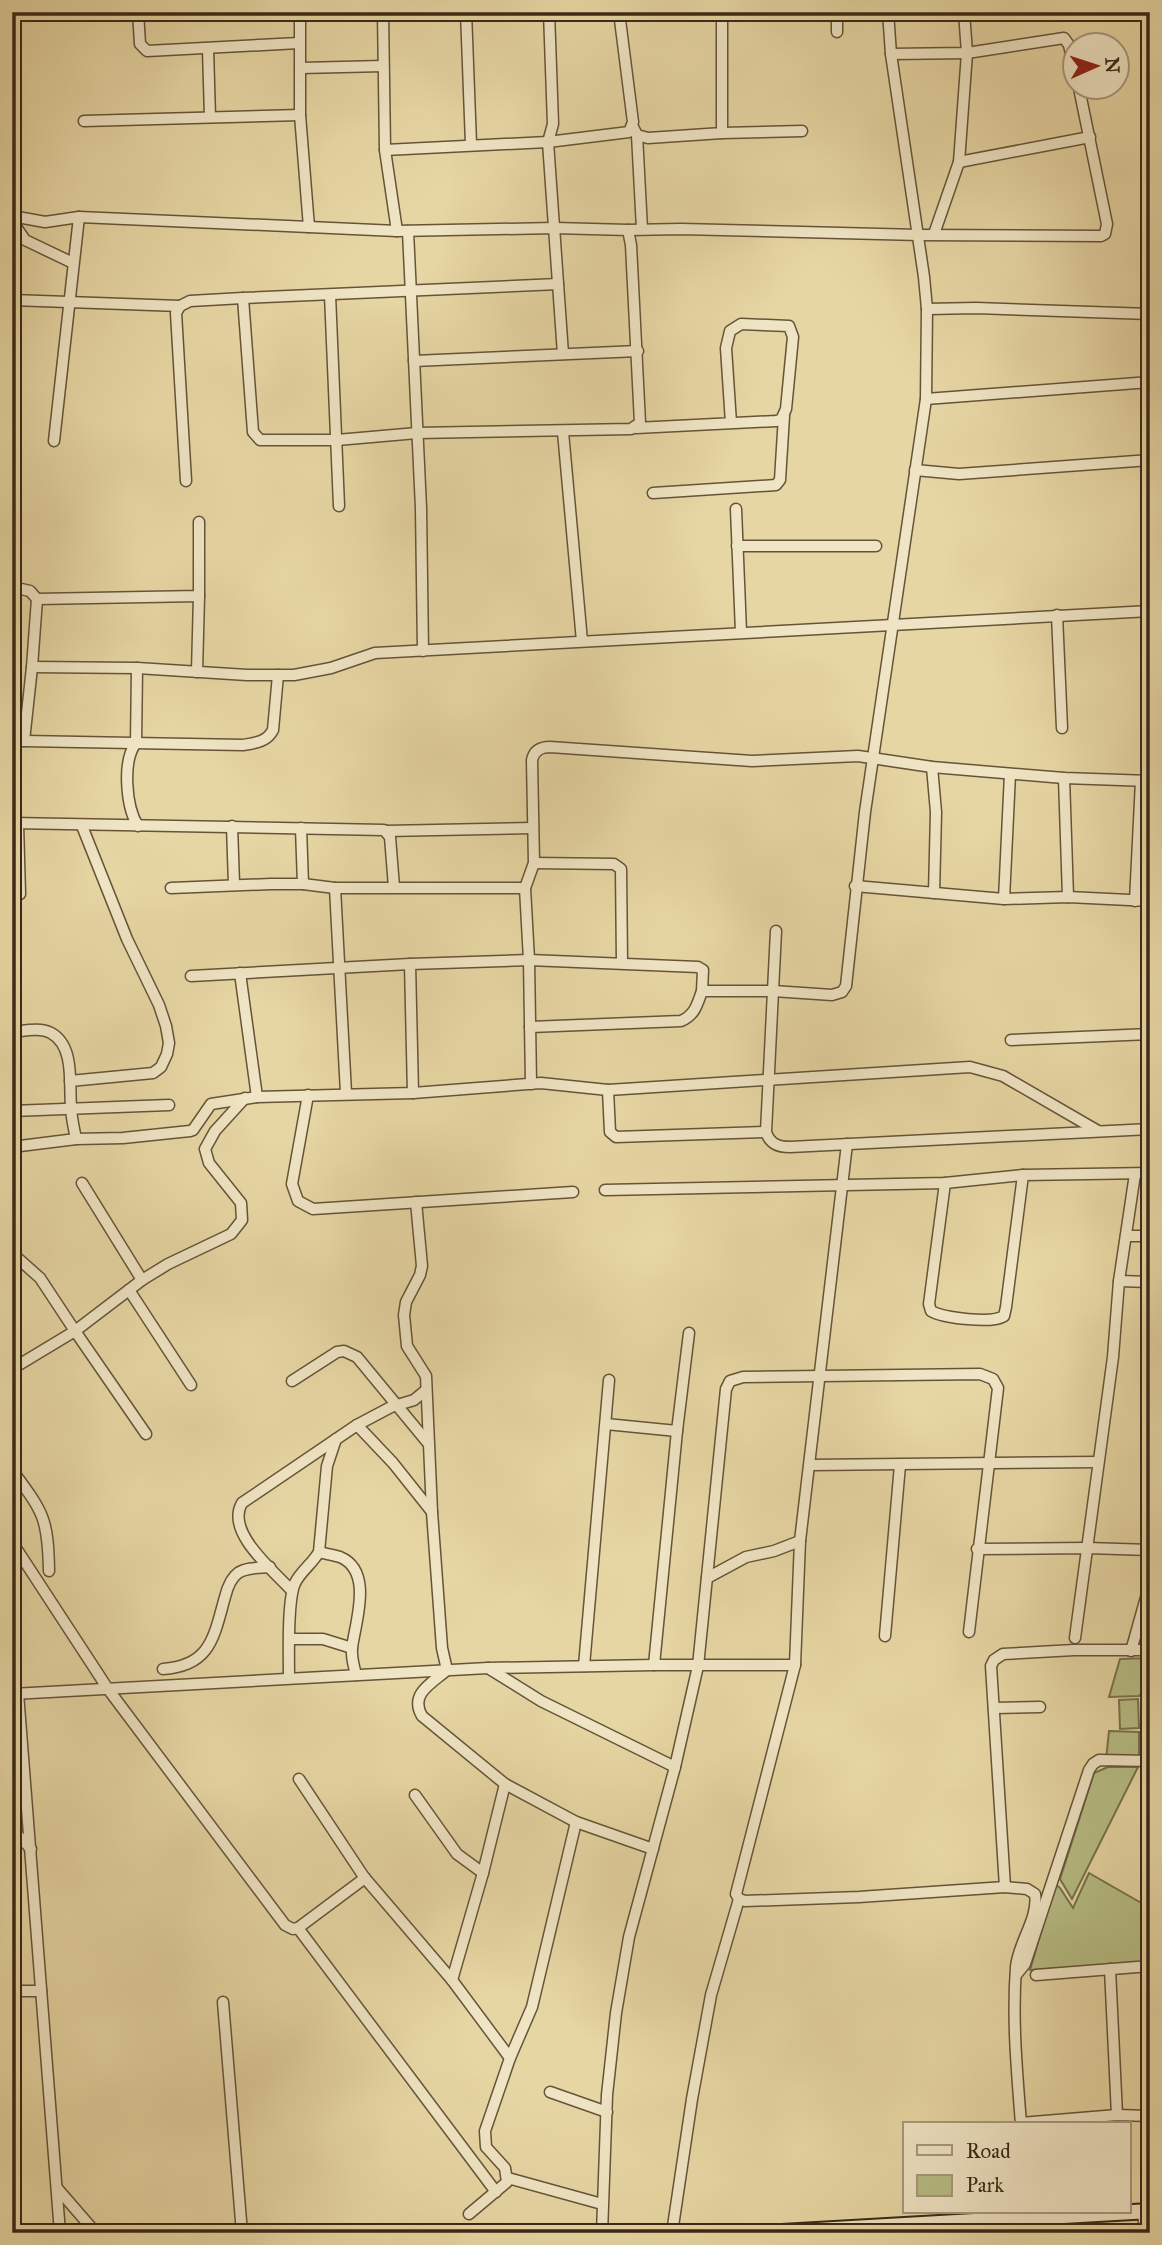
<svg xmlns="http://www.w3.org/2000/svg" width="1162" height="2245" font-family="'IM FELL Great Primer',serif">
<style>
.green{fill:#b7bd84;stroke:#78734e;stroke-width:2}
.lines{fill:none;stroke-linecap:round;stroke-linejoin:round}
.street-casing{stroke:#65543a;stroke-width:13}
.secondary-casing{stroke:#3a2917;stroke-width:18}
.street{stroke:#efe4c3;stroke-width:10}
.secondary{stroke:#efe4c3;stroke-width:14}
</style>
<rect width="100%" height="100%" fill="#e6d6a3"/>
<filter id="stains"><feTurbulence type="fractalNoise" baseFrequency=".00286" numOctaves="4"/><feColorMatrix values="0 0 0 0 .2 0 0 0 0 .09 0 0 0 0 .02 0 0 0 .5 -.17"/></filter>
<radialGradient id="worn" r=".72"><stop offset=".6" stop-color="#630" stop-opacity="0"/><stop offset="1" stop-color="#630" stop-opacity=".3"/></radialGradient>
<g class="green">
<polygon points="1149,1658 1150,1682 1139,1696 1109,1697 1120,1659"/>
<polygon points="1138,1699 1139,1728 1120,1729 1119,1700"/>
<polygon points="1109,1731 1139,1732 1139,1760 1106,1760"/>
<polygon points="1108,1767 1138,1767 1072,1899 1060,1879 1094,1773"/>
<polygon points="1089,1873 1150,1908 1150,1962 1030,1970 1055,1884 1060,1888 1073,1908"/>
</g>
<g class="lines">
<defs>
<g id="street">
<polyline points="138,12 140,44 147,51 299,43"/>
<polyline points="466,12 471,144"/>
<polyline points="549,12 553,124 548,142 563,354"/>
<polyline points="837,12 837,32"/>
<polyline points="208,49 210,117"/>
<polyline points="891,54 967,53 1064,38 1069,45 1074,68"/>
<polyline points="301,68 383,66"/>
<polyline points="84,121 300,115"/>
<polyline points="633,127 637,135 648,138 722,133 722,12"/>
<polyline points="722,133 802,131"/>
<polyline points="637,135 642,229"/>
<polyline points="385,150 548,142 629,132 633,122 619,12"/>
<polyline points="1149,161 1150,161"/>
<polyline points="959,162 1090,137"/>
<polyline points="12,216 45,222 79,217 309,227 300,115 300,12"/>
<polyline points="12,221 25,240 73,263"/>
<polyline points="309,227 397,231"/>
<polyline points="628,230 681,229 919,235 1101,236 1105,234 1107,224 1079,88"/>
<polyline points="408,231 421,508 423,651"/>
<polyline points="934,234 959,162 967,53 964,12"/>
<polyline points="330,295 339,506"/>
<polyline points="243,298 253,432 260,440 337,440 417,433 631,429 640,423 631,245 628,230 555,228 397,231 385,150 383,12"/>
<polyline points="12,300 180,306"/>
<polyline points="927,309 976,308 1150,314"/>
<polyline points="414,361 638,351"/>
<polyline points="926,399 1150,382"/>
<polyline points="636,428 776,421 781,420 786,409 793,337 789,326 741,324 730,331 726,348 731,423"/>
<polyline points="563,432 582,641"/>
<polyline points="54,441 79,217"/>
<polyline points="915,470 959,474 1150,460"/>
<polyline points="186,481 176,313 180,306 190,301 243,298 558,284"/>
<polyline points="653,493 776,485 780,480 784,416"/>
<polyline points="736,509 741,632"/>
<polyline points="737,546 876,546"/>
<polyline points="12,587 30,591 37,599 32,667 24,741 12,740"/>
<polyline points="37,599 199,596 199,522"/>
<polyline points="1057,615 1062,728"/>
<polyline points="32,667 137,668 247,675 294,675 331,668 375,653 1150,611"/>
<path d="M137,668L136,743C122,761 126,807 138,826"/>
<polyline points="197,672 199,596"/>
<path d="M24,741L243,745C255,743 267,742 273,730L278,675"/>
<polyline points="932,767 936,812 934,893"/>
<polyline points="1064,778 1068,897"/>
<polyline points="12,823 384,830 390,837 394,887"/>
<polyline points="232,826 234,884"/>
<polyline points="301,828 303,884"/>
<polyline points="386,831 533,828"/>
<polyline points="534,863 614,864 621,869 622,963"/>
<polyline points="855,886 1004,899 1068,897 1150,901"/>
<polyline points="171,888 271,884 303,884 335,888 525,888"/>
<polyline points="335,888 346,1093"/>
<polyline points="12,898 20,894 18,824"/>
<polyline points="1004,899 1010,774"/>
<polyline points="1135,901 1141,781"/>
<path d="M776,931L766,1132C770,1144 778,1147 790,1147L1150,1129"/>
<polyline points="410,964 413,1093"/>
<polyline points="240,973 257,1097"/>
<polyline points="191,976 410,964 529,960 698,967 703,970 702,991 773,991 832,995 842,992 846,986 865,812 926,399 927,309 924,277 891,54 888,12"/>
<path d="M530,1027L681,1021C695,1015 697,1005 702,991"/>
<path d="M12,1032C24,1031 40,1027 51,1033C75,1046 69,1084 71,1106C71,1117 74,1128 76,1139"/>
<polyline points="1011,1040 1150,1034"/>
<polyline points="70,1081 153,1073 161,1067 167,1054 169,1043 166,1026 159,1005 127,939 82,826"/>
<path d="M531,1084L529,960L525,888L534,863L532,760C534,751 540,747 550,747L752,761L858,756L932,767L1064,778L1150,781"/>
<polyline points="608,1090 610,1132 616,1137 766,1132"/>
<polyline points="308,1095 292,1184 298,1201 313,1209 573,1192"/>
<polyline points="12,1111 169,1105"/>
<path d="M847,1144L800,1541L795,1665L736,1894L739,1899L745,1901L859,1897L1005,1887L1027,1889L1035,1894C1039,1918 1018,1943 1016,1967C1012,2020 1017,2072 1021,2124"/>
<polyline points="12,1147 76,1139 123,1138 190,1131 193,1130 211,1104 257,1097 413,1093 541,1083 608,1090 970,1067 1003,1076 1098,1131"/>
<polyline points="82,1183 142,1280"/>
<path d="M945,1183L929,1304L931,1311C944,1318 992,1324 1004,1316L1006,1307L1023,1175"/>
<polyline points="605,1190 945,1183 1023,1175 1150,1173"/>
<path d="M416,1202L422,1266L420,1275L406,1302L404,1315L407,1346L426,1376L432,1512L442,1648L447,1670C432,1683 409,1694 422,1716L505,1784L576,1822L653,1849"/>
<polyline points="1126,1236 1150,1236"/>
<polyline points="12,1253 40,1278 75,1331 12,1369"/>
<polyline points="1119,1281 1150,1282"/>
<polyline points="129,1290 191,1385"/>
<polyline points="292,1381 337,1352 344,1351 357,1357 428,1443"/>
<polyline points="606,1424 677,1431"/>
<polyline points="357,1425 393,1463 432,1512"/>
<polyline points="146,1434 75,1331 142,1280 168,1264 231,1234 242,1220 241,1203 209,1163 205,1149 215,1131 245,1098"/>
<polyline points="811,1465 1097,1462"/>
<path d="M12,1470C43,1512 48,1517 49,1571"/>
<polyline points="12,1542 108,1689 285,1925 293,1929 298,1928 365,1878"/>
<polyline points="977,1549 1087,1548 1150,1550"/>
<path d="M319,1552C326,1554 334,1555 340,1557C374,1571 355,1623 352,1648C351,1658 354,1666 356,1675"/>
<polyline points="707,1578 746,1557 774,1551 800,1541"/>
<path d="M292,1591C273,1570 225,1532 242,1503L357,1425L391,1407L414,1400L426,1390"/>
<polyline points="885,1636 900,1465"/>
<polyline points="1075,1638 1113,1357 1119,1281 1135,1174"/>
<polyline points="290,1639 323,1639 352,1648"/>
<polyline points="1131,1651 1150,1583"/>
<polyline points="654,1665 677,1431 689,1333"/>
<polyline points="584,1666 609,1380"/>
<polyline points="488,1668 541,1701 675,1767"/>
<path d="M163,1669C211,1666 214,1636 225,1597C227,1589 231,1578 238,1573C247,1567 260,1568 270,1567"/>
<path d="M289,1677C289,1655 287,1600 295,1583C301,1571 312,1564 319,1552L327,1466L336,1439"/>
<polyline points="18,1693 60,2233"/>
<polyline points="12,1694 488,1668 654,1665 795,1665"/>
<polyline points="994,1708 1040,1707"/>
<polyline points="299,1779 364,1877 452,1980 510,2058"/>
<polyline points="415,1795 457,1854 483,1873"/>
<polyline points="12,1829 31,1849"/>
<polyline points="1005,1887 991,1666 994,1660 1003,1654 1074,1650 1150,1650"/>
<polyline points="298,1928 496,2192"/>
<polyline points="1110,1969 1117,2115"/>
<polyline points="1016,1975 1025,1964 1089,1770 1093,1764 1099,1760 1150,1761"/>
<polyline points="1036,1975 1150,1966"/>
<polyline points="452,1980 483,1873 505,1784"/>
<polyline points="12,1991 41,1991"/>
<polyline points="223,2002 242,2233"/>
<polyline points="550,2092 607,2112"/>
<polyline points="1021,2123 1117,2115 1150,2116"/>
<polyline points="508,2178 602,2204"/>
<polyline points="57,2188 96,2233"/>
<polyline points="1143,2211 1145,2233"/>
<polyline points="469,2214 507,2182 505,2168 486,2147 485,2131 510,2058 532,2007 576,1822"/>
<polyline points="602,2233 607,2095 616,2013 629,1937 675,1767 698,1666 726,1389 730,1381 743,1377 980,1374 993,1379 998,1388 969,1632"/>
<polyline points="672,2233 692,2099 711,1995 739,1899"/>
</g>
<polyline id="secondary" points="764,2233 1150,2211"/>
</defs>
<use href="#street" class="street-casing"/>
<use href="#secondary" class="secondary-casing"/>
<use href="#street" class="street"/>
<use href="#secondary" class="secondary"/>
</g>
<rect width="1162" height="2245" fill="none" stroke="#e6d6a3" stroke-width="42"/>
<rect x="14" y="14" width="1134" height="2217" fill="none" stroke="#3a2917" stroke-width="3.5"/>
<rect x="21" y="21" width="1120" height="2203" fill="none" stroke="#3a2917" stroke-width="2"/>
<rect x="903" y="2122" width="228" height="91" fill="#efe4c3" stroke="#a7997e" stroke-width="2"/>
<rect x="917" y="2145" width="35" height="10" fill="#efe4c3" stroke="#a7997e" stroke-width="2"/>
<text x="966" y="2158" font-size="21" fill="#3a2917">Road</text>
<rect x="917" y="2175" width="35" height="21" fill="#b7bd84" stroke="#a7997e" stroke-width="2"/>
<text x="966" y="2192" font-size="21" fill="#3a2917">Park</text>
<g transform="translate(1096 66) rotate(87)"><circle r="33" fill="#efe4c3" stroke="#a7997e" stroke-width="2"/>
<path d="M0-5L12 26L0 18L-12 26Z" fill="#8f2418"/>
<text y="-10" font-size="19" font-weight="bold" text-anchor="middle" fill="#3a2917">N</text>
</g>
<rect width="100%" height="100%" filter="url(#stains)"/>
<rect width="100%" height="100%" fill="url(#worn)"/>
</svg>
